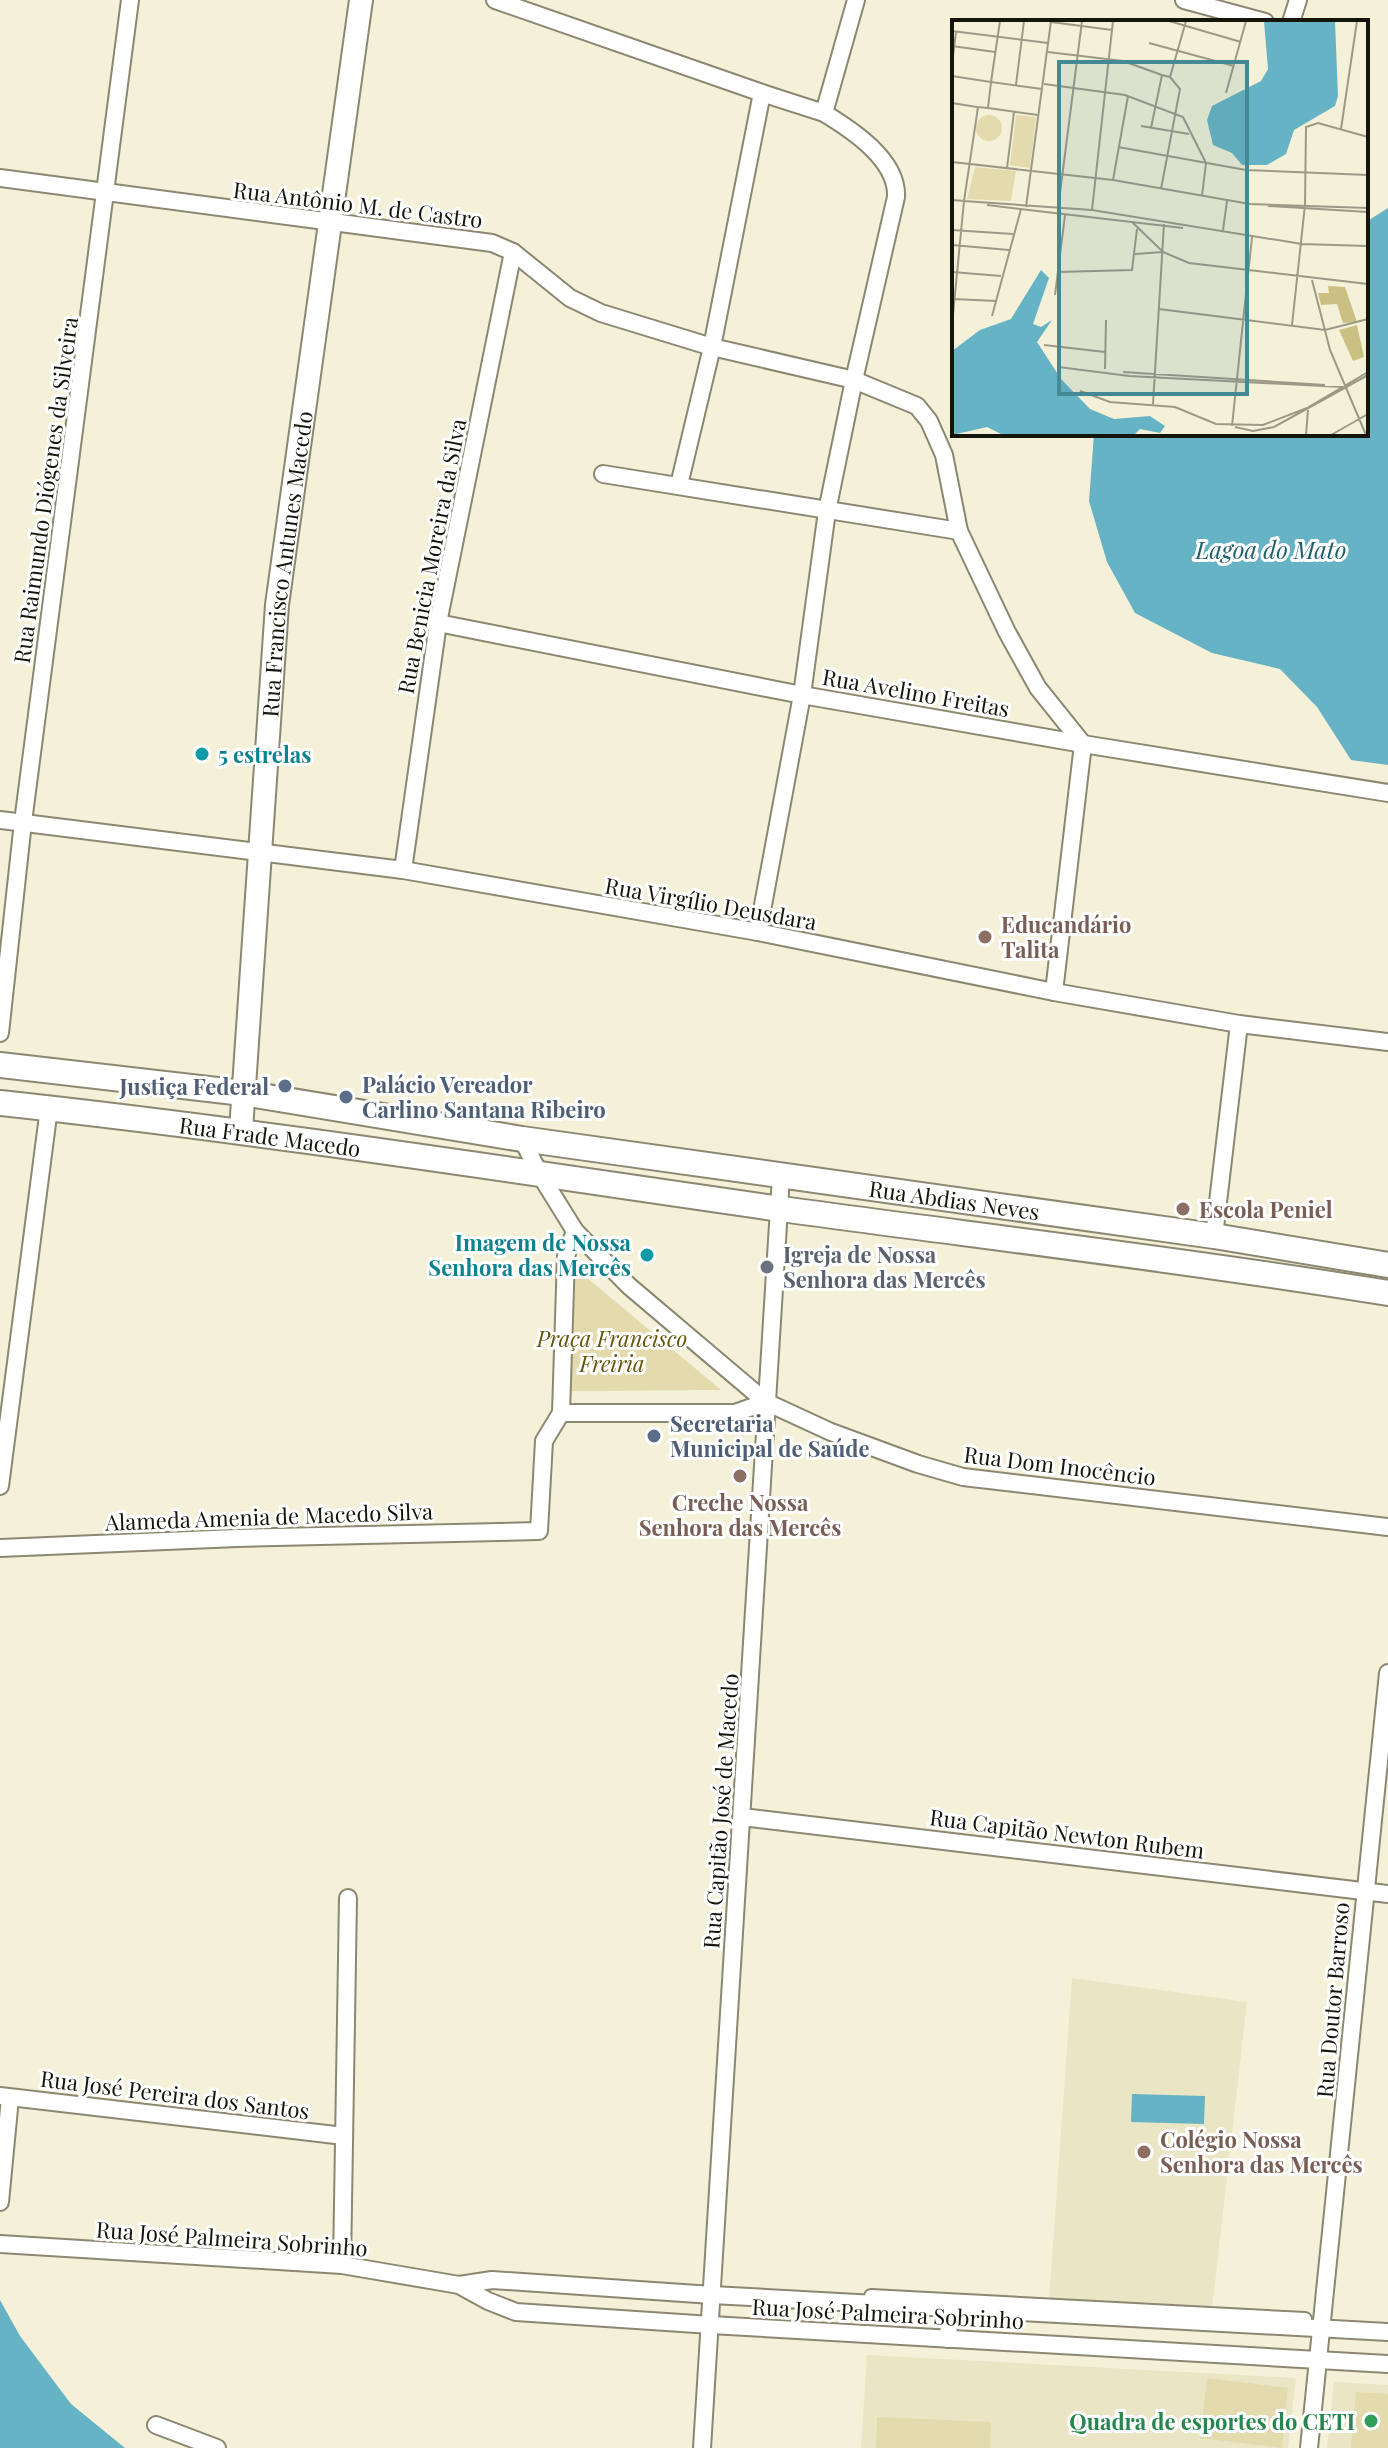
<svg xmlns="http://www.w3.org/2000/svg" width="1388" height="2448" font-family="'Playfair Display',serif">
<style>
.built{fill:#eae5c5}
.green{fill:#e3dbae}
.water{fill:#65b3c5}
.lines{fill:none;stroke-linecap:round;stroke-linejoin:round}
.pedestrian-casing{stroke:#8b8771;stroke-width:16}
.minor-casing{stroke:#8b8771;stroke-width:20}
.tertiary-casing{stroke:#8b8771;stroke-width:26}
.secondary-casing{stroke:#8b8771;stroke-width:28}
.pedestrian{stroke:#fff;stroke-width:12}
.minor{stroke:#fff;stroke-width:16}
.tertiary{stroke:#fff;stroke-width:22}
.secondary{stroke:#fff;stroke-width:24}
.culture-dot{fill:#0f9aa8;stroke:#fff;stroke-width:3}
.education-dot{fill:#8d6e63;stroke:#fff;stroke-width:3}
.service-dot{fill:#5c6f8a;stroke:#fff;stroke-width:3}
.worship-dot{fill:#6b7280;stroke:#fff;stroke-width:3}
.leisure-dot{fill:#2e9e5b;stroke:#fff;stroke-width:3}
.labels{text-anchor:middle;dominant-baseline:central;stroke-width:6;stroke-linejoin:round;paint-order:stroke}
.street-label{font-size:22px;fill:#16150c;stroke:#fff}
.culture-label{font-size:22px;font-weight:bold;fill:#0d838f;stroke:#fff;text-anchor:start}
.education-label{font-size:22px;font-weight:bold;fill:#785e54;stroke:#fff;text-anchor:start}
.service-label{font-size:22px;font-weight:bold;fill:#4e5e75;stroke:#fff;text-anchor:start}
.worship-label{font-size:22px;font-weight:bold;fill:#5b616d;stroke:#fff;text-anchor:start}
.park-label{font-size:22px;font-style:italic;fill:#61560a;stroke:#fff}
.leisure-label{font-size:22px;font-weight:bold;fill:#27864d;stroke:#fff;text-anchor:end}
.water-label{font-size:24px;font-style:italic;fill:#1f5f6d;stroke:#fff}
.inset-road{fill:none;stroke:#9c9986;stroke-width:2}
.view{fill:#448996;fill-opacity:0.15;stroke:#448996;stroke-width:4}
.inset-edge{fill:none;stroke:#16150c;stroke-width:4}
</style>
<rect width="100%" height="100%" fill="#f5f1d8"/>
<g class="built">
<polygon points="1072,1978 1247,2002 1212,2309 1049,2301"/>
<polygon points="867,2355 1296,2378 1288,2448 861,2448"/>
<polygon points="1334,2382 1388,2385 1388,2448 1327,2448"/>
</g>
<g class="green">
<polygon points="573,1266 721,1390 571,1391"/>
<polygon points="1207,2378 1288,2388 1282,2448 1200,2438"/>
<polygon points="1356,2392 1388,2394 1388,2448 1351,2448"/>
<polygon points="877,2417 991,2422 990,2448 876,2448"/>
</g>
<g class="water">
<polygon points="1388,208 1388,765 1351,760 1317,707 1280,669 1212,653 1135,613 1107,562 1089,501 1094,434 1366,434 1366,222"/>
<polygon points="1132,2094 1205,2096 1204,2124 1131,2122"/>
<polygon points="0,2300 20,2336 71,2404 125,2448 0,2448"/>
</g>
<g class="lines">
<defs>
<polyline id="pedestrian" points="871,2296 1305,2319"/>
<g id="minor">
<polyline points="495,0 762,93"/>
<polyline points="1184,0 1265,22"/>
<polyline points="1291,22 1298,0"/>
<polyline points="0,178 492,243 513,252 570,298 601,313 712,347 854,380 917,406 929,421 944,455 959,531 1007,632 1038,688 1083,744 1054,992"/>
<polyline points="603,474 959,531"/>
<polyline points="679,485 712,347 762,93 824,113 856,0"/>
<polyline points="438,623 802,695 1083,744 1388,793"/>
<polyline points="0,820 403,870 758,932 1054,992 1239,1024 1388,1042"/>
<polyline points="403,870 438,623 513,252"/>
<path d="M758,932L802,695L827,511L854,380L896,197C898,160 852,130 824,113"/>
<polyline points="0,1033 23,822 130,0"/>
<polyline points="522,1139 539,1173 575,1231 629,1286 766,1402 831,1432 918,1464 963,1477 1388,1527"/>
<polyline points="1214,1236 1239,1024"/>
<polyline points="561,1413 735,1413 766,1402"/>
<polyline points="0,1486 49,1108"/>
<polyline points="0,1548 237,1538 539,1531 544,1441 561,1413 566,1256 575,1231"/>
<polyline points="742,1817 1388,1894"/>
<polyline points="0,2096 344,2136"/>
<polyline points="0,2202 10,2098"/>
<polyline points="0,2244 342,2265 459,2285 492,2280 712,2295 1388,2332"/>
<polyline points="342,2265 348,1898"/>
<polyline points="459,2285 488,2301 516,2312 711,2325 1388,2364"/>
<polyline points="948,2339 950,2308"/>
<polyline points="156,2425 217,2448"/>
<polyline points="702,2448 781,1176"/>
<polyline points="1309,2448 1388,1673"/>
</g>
<g id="tertiary">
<path id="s1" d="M241,1130L277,605L361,0"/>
</g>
<g id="secondary">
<path id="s2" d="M0,1065L243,1093L522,1139L1214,1236L1388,1265"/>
<path id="s3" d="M0,1103C259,1131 516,1171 774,1208C979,1236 1184,1260 1388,1293"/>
</g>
</defs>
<use href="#pedestrian" class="pedestrian-casing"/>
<use href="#minor" class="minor-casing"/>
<use href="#tertiary" class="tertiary-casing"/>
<use href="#secondary" class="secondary-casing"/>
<use href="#pedestrian" class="pedestrian"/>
<use href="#minor" class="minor"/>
<use href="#tertiary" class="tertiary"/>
<use href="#secondary" class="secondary"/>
</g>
<g class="culture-dot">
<circle cx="202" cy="754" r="8"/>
<circle cx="647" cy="1255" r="8"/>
</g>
<g class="education-dot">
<circle cx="985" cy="937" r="8"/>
<circle cx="1183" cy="1209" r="8"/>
<circle cx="740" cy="1476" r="8"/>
<circle cx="1144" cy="2152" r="8"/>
</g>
<g class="service-dot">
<circle cx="285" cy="1086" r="8"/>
<circle cx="346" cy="1097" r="8"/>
<circle cx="654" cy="1436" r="8"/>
</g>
<circle class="worship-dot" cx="767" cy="1267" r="8"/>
<circle class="leisure-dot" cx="1371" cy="2421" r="8"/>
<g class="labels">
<g class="street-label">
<text transform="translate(358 204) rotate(7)">Rua Antônio M. de Castro</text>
<text transform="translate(45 490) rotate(-82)">Rua Raimundo Diógenes da Silveira</text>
<text transform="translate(431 556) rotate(-79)">Rua Benicia Moreira da Silva</text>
<text stroke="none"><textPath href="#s1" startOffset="568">Rua Francisco Antunes Macedo</textPath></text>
<text transform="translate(916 692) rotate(10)">Rua Avelino Freitas</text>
<text transform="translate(711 903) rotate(10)">Rua Virgílio Deusdara</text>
<text stroke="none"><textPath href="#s3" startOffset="272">Rua Frade Macedo</textPath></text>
<text stroke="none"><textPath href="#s2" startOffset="964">Rua Abdias Neves</textPath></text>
<text transform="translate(1060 1465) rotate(7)">Rua Dom Inocêncio</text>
<text transform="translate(269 1516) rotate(-2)">Alameda Amenia de Macedo Silva</text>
<text transform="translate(720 1811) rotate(-86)">Rua Capitão José de Macedo</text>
<text transform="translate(1067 1833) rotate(7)">Rua Capitão Newton Rubem</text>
<text transform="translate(1332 2000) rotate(-85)">Rua Doutor Barroso</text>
<text transform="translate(175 2094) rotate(7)">Rua José Pereira dos Santos</text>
<text transform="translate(232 2238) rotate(4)">Rua José Palmeira Sobrinho</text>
<text transform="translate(888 2313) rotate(3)">Rua José Palmeira Sobrinho</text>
</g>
<g class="culture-label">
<text x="218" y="754">5 estrelas</text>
<text x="631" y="1242" text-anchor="end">Imagem de Nossa<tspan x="631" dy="25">Senhora das Mercês</tspan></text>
</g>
<g class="education-label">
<text x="1001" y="924">Educandário<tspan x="1001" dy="25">Talita</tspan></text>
<text x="1199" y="1209">Escola Peniel</text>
<text x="740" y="1502" text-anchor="middle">Creche Nossa<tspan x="740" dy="25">Senhora das Mercês</tspan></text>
<text x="1160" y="2139">Colégio Nossa<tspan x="1160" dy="25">Senhora das Mercês</tspan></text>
</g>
<g class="service-label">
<text x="362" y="1084">Palácio Vereador<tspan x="362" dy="25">Carlino Santana Ribeiro</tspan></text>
<text x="269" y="1086" text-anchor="end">Justiça Federal</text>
<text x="670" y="1423">Secretaria<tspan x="670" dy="25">Municipal de Saúde</tspan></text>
</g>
<g class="worship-label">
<text x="783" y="1254">Igreja de Nossa<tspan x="783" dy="25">Senhora das Mercês</tspan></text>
</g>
<g class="park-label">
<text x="612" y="1338">Praça Francisco<tspan x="612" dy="25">Freiria</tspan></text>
</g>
<g class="leisure-label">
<text x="1355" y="2421">Quadra de esportes do CETI</text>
</g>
<g class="water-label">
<text x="1271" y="549">Lagoa do Mato</text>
</g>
</g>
<g transform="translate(952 20)">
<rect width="416" height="416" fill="#f5f1d8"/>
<path d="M64,95L84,97L78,148L58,145ZM24 108a13 13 0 1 1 26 0a13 13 0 1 1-26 0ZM23,147L64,151L59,181L15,179Z" fill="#e3dbae"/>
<path d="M376,266L393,267L405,302L391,303L385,284L369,285L366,273H377ZM405,305L412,337L401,341L387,310Z" fill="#cac082"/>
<path d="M312,1H383L386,76L383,86L342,110L334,134L315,145H290L280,133L261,125L255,100L260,86L309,61L316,49ZM89,250L97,258L81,304L89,307L100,300L85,322L109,359L138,389L162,399L198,396L213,406L208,413L188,409L182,415H51L35,407L0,415V331L28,310L59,299Z" fill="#65b3c5"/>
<path class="inset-road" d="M48,1L39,62L90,69M217,1L289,22M99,2L160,10M0,11L96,23M197,23L282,46M0,26L43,32M96,32L171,41L210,55M0,44L4,12M0,56L39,62L36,88L26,87L12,181L140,190L350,224M92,64L173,75L231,97L254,143L250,176M64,65L72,1M274,73L294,1M0,83L25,87M36,88L86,95M189,106L237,114M199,108L210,55L218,57L234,1M389,109L405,1M166,127L294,150L416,155M0,142L161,160L298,184L416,188M55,148L62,92M161,160L176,76M209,169L228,69L218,57M0,180L12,181L0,305M35,185L231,208M316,186L416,192M74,187L99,1M106,189L130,1M140,190L161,1M180,202L211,232L237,243L416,264M0,210L61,214M271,210L275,181M349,224L416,226M0,225L57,230M183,234L211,232M0,252L49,256M106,252L180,250L185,209M360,260L378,330L414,415M103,275L113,195M2,279L44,281M207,289L373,310L416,299M40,296L69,189M340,305L353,185L354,107L366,103L416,117M92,325L153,332M108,327L106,347L177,356L390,367M153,349L154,300M171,352L373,365M128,371L158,382L223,387L264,404L311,405L355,388L416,352M201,384L212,204M280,406L300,217M283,407L301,411L322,407L416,355M354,415L356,390M379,415L416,394"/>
<path class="view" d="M107,42H295V374H107Z"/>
<rect width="416" height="416" class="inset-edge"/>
</g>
</svg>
